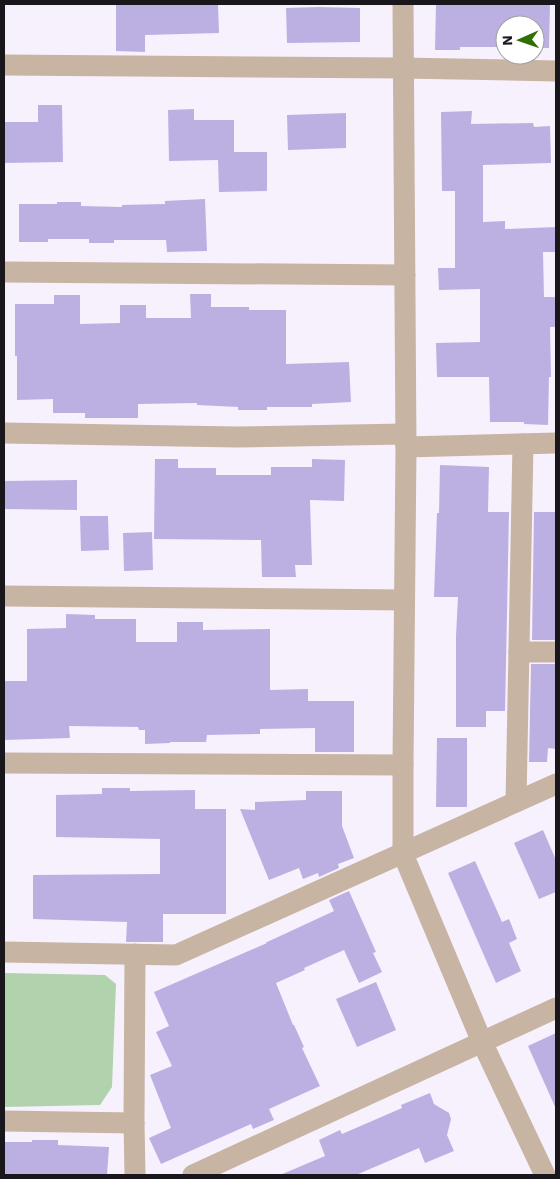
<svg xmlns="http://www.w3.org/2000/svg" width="560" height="1179" font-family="'Work Sans',sans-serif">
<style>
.green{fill:#b0d2ad}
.building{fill:#bcb0e3}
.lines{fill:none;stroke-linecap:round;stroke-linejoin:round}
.street{stroke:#c7b4a3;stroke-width:21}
</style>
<rect width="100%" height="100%" fill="#f7f1fe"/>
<polygon class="green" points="4,973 105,975 116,984 112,1087 100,1105 4,1107"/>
<g class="building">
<polygon points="116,4 218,4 219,33 145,35 145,52 116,51"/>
<polygon points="436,4 550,4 549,48 535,48 535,25 505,25 505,47 460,47 460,50 435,50"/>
<polygon points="318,7 360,8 360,42 287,43 286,8"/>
<polygon points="38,105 62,105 63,162 4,163 4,122 38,122"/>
<polygon points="194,109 194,120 234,120 234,152 267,152 267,191 219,192 218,160 169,161 168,110"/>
<polygon points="472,111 471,124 533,123 534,127 550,126 551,163 483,165 483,222 505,221 505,229 556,227 556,252 543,252 544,297 556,297 556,327 550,327 551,377 549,377 548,425 524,424 524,422 490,422 489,377 437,377 436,343 480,342 480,289 439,290 438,268 455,268 455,191 442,191 441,112"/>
<polygon points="346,113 346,148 288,150 287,115"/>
<polygon points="205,199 207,251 167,252 166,240 114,240 114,243 89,243 89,239 48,239 48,242 19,242 19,204 57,204 57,202 81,202 81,206 122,207 122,205 165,204 165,201"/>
<polygon points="190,294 211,294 211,307 249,307 249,310 286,310 286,364 349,362 351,402 312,404 312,407 267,407 267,410 238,410 238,407 197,405 197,403 138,404 138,418 85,418 85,413 53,413 53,399 17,400 17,356 15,356 15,304 54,304 54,295 80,295 80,324 120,323 120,305 146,305 146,318 191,318"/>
<polygon points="155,459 178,459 178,468 216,468 216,475 271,475 271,467 312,467 312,459 345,460 344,501 310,500 312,565 295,565 296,577 262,577 261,540 154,539"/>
<polygon points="440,465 489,467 488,512 509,512 505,711 486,711 486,727 456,727 456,636 458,597 434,597 437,513 439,513"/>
<polygon points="77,480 77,510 4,509 4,481"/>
<polygon points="534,512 556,512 556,640 532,640"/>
<polygon points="80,516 108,516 109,550 81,551"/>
<polygon points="152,532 153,570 124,571 123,533"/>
<polygon points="66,614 95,615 95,619 136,619 136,642 177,642 177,622 203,622 203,630 270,629 270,690 308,689 308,701 354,701 354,752 315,752 315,728 260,729 260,734 207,735 206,742 170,742 170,743 145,744 145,730 139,730 138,727 69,726 70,738 4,740 4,681 27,681 27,629 66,628"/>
<polygon points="531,664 555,664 555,676 556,676 556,749 548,748 547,762 529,762"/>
<polygon points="437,738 467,738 467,807 436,807"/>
<polygon points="102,788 130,788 130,791 195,790 195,809 226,809 226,914 163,914 163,942 126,942 127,922 33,919 33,875 160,874 160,839 56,837 56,795 102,794"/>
<polygon points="306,791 342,791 342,826 354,858 338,864 339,868 319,877 318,873 303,879 299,868 269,880 240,809 255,810 255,802 306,800"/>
<polygon points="543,830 556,860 556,892 539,899 514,843"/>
<polygon points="475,861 502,922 509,919 517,939 509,943 521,971 496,983 448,873"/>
<polygon points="349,891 376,952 373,953 382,972 359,983 344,950 304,968 305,970 276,983 293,1025 294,1025 304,1047 302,1048 320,1086 269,1109 274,1120 253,1129 251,1124 161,1164 149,1138 171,1128 150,1075 172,1066 156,1032 169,1026 154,992 267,943 265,943 334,911 329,900"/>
<polygon points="376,982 396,1030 357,1047 336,999"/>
<polygon points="556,1033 556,1109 528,1046"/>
<polygon points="430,1093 434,1104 449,1113 451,1119 447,1135 454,1151 425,1163 419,1148 356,1175 280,1175 325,1156 319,1140 340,1130 342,1134 402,1108 401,1105"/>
<polygon points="32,1140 58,1140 58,1145 109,1147 107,1175 4,1175 4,1142 32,1142"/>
</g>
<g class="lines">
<g class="street">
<polyline points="403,4 406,447 556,443"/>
<polyline points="4,65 403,68 556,71"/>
<polyline points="4,272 405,275"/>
<polyline points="4,433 237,437 404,434 406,447 403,765 403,854 482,1042 545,1175"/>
<polyline points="4,596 404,600"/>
<polyline points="519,652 556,652"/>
<polyline points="4,763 403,765"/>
<polyline points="516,802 523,444"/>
<polyline points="4,952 176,955 556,784"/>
<polyline points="135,954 134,1123 135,1175"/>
<polyline points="4,1121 134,1123"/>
<polyline points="193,1175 556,1008"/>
</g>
</g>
<rect width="560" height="1179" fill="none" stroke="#19161c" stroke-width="10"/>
<g transform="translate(520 40) rotate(268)"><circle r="24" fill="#ffffff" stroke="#a3a2a4"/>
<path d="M0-4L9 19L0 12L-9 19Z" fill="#306f03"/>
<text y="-8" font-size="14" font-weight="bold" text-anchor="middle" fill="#19161c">N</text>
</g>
</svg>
